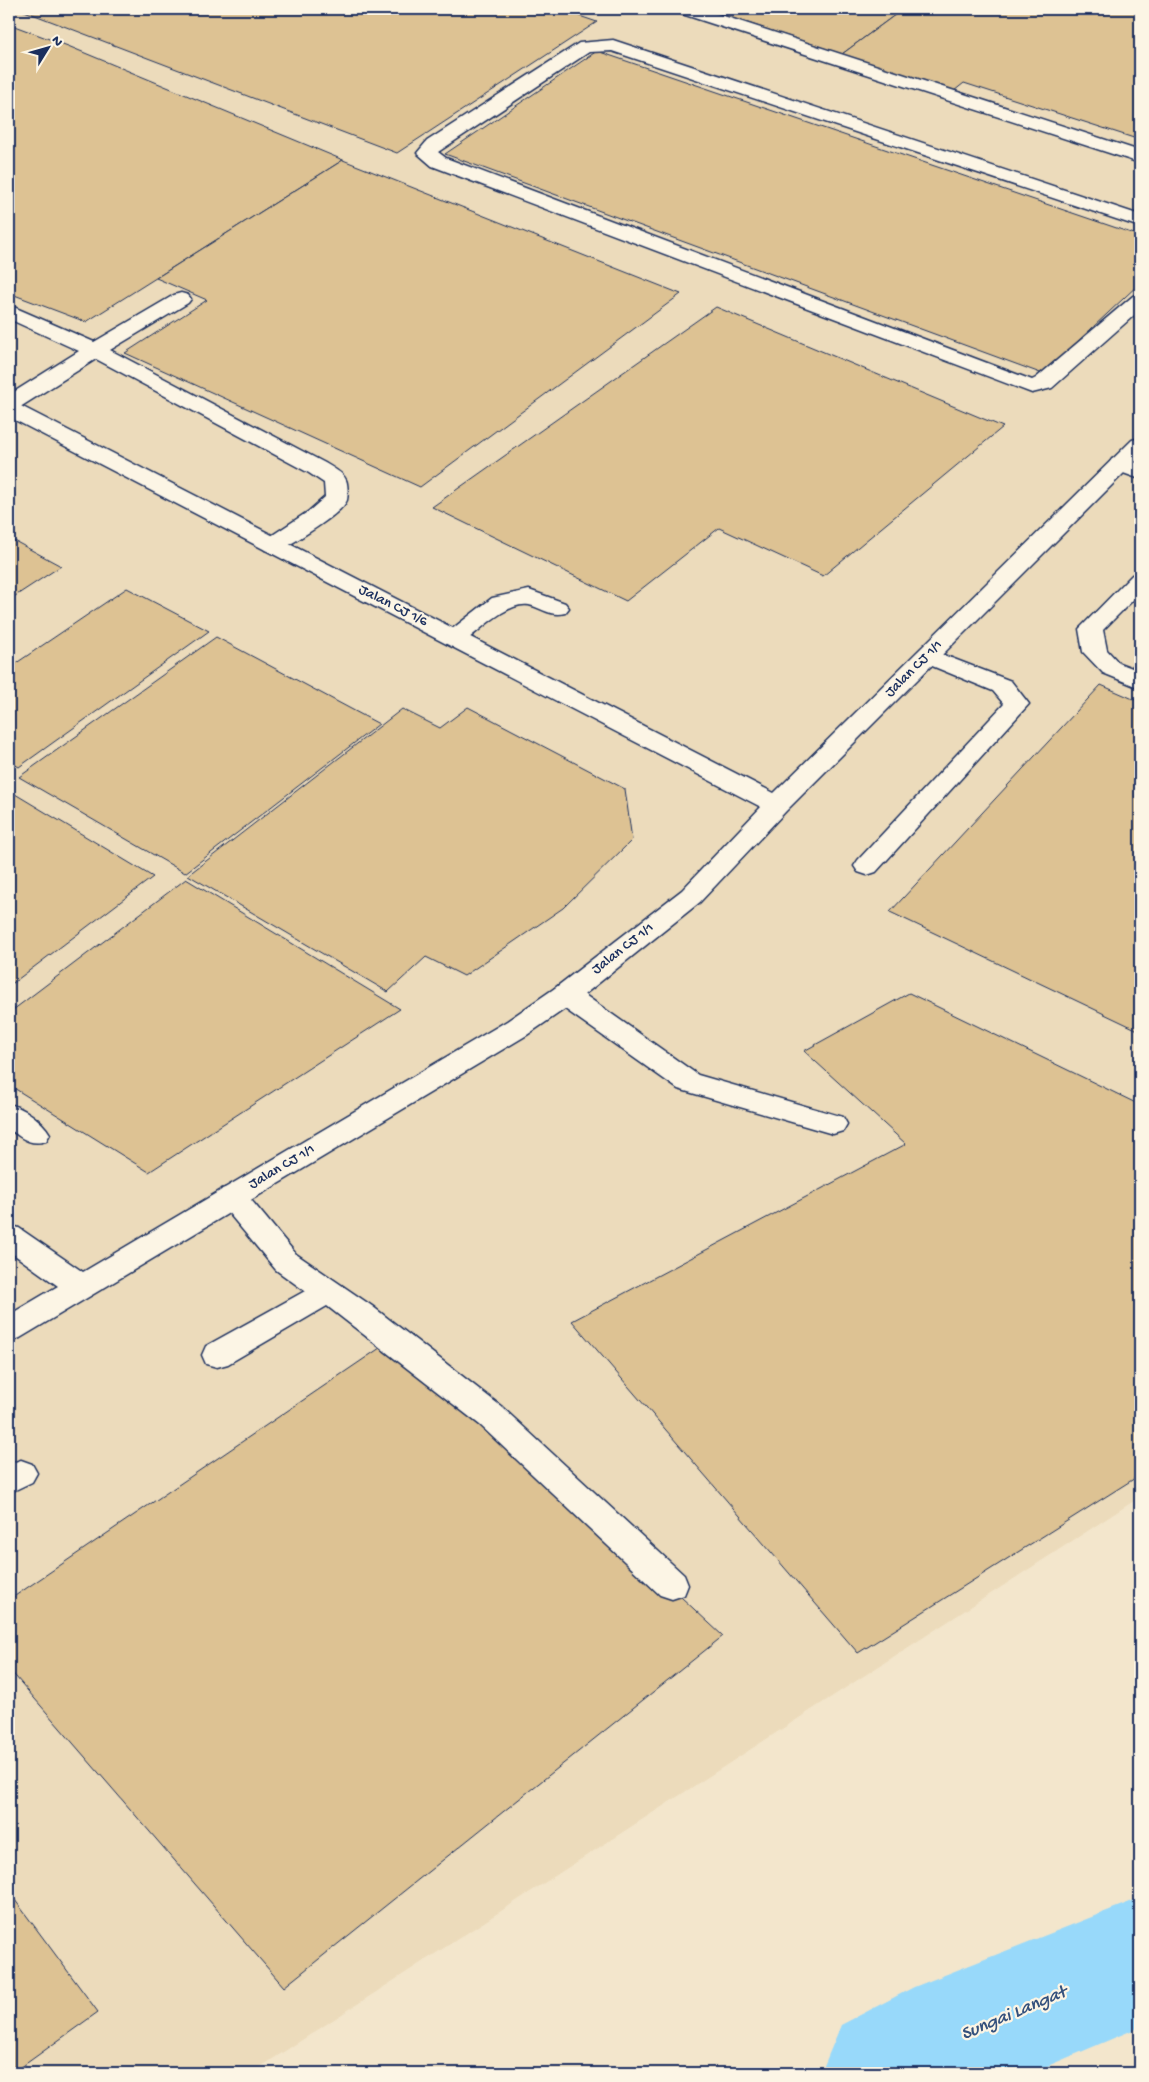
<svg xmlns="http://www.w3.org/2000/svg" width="1149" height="2082" font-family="'Gochi Hand',sans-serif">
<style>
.built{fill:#ecdbbb}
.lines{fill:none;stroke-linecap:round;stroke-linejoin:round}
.river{fill:#98d9fa;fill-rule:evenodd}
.building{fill:#ddc293;stroke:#1b2f5e}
.lane-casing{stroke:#1b2f5e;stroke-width:3}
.street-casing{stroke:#1b2f5e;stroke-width:3}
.lane{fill:#fcf5e5;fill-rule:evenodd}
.street{fill:#fcf5e5;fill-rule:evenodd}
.labels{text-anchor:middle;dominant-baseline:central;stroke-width:4.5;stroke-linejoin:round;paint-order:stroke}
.street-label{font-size:15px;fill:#1b2f5e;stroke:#fcf5e5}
.near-water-label{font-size:19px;font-style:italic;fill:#34517d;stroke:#fcf5e5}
</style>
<rect width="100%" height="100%" fill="#f3e6cc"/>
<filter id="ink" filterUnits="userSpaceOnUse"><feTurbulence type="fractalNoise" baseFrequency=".02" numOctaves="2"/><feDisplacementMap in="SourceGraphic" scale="10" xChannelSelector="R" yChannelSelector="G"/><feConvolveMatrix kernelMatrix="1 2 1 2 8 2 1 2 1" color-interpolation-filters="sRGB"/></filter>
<g filter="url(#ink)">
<polygon class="built" points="9,9 1140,9 1140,1497 251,2073 9,2073"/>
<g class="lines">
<polygon class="river" points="1140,1898 1140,2027 1031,2073 821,2073 841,2025 914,1987"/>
</g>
<g class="building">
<polygon points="19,9 559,9 597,22 397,153"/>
<polygon points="705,9 903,9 842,54"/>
<polygon points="903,9 1140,9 1140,140 964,83 954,91 842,54"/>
<polygon points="9,24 68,46 343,160 86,322 9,293"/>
<polygon points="597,51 1140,236 1140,283 1043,374 445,154"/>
<polygon points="343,160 681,294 420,487 125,353 207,300 156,278"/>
<polygon points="716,307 1003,427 823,576 719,528 626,601 432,507"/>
<polygon points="9,538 61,566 9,600"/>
<polygon points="127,588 209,631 19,767 9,761 9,668"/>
<polygon points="216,637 379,724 185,873 19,777"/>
<polygon points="1140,656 1140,673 1129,669"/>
<polygon points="1101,685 1140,702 1140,1031 890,912"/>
<polygon points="468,707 625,789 632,840 563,908 464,976 426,957 388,992 188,875 402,709 440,728"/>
<polygon points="15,794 153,877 9,986 9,799"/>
<polygon points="186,879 400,1009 149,1172 9,1085 9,1013"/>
<polygon points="909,993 1140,1105 1140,1475 858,1653 572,1321 906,1144 804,1051"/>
<polygon points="399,1335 723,1636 284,1987 9,1669 9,1600"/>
<polygon points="9,1892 98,2012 13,2073 9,2073"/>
</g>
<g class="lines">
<defs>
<g id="lane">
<polygon points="676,9 702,9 1140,151 1140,163 679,13"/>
<polygon points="613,40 1140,215 1140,227 612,51 589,52 438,152 446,158 1032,380 1036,378 1133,296 1140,294 1140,310 1052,388 1032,393 432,166 417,153 427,141 579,43"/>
<path d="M181,293L188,295L191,299L188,303L110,350L325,463C331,467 344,473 346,480C348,484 348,496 347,500C342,514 295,541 281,550L273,552L265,550L262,545L265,540L309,511L325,497L324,483L309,473L96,359L17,409L9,410V395L79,351L9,319V305L94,342L174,295Z"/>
<polygon points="1120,457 1140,464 1140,479 1112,469 1109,464 1112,459"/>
<polygon points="1140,573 1140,593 1103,630 1107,650 1119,663 1140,671 1140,688 1103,673 1083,652 1079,629 1132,575"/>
<path d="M529,590L565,603L569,608L565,613C551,617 542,608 529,605C508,601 479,631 463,643L455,645L447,643L443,638L447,633L492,598Z"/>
<polygon points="928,649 1011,681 1029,704 876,872 867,875 858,872 854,866 858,860 1004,704 993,691 920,661 916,656 920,651"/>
<polygon points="565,985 575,988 698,1075 843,1117 847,1124 843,1131 833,1134 678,1089 555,1002 551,995 555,988"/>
<path d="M9,1104C24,1108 42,1120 50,1134L46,1141C30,1146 22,1138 9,1129Z"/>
<polygon points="232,1186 242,1189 296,1254 372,1306 502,1407 684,1575 688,1585 684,1595 672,1599 660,1595 480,1425 327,1306 228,1364 217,1367 206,1364 202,1355 206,1346 305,1291 276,1270 222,1205 218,1197 222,1189"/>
<polygon points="21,1460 32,1464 37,1473 32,1482 9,1493 9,1464"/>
</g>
<polygon id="street" points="9,403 17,404 774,793 1132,440 1140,438 1140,457 786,811 700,902 575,1002 527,1035 20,1338 9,1342 9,1315 58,1286 9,1251 9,1225 19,1228 83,1272 507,1021 555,988 682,890 761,807 9,417"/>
</defs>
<use href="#lane" class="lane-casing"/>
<use href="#street" class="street-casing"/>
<use href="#lane" class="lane"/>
<use href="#street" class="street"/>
</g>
</g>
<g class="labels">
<g class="street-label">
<text transform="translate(393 606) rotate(27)">Jalan CJ 1/6</text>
<text transform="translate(914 669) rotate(-45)">Jalan CJ 1/1</text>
<text transform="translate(623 949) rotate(-38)">Jalan CJ 1/1</text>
<text transform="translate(282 1167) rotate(-31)">Jalan CJ 1/1</text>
</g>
<g class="near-water-label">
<text transform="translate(1014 2014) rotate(-23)">Sungai Langat</text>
</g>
</g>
<rect width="1149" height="2082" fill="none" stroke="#fcf5e5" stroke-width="30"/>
<rect x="15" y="15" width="1119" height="2052" fill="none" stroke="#1b2f5e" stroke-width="2" filter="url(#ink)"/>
<g transform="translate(48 48) rotate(53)" stroke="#fcf5e5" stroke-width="4" paint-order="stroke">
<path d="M0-4L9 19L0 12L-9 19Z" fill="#1b2f5e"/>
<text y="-8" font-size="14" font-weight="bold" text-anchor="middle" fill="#1b2f5e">N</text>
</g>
</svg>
